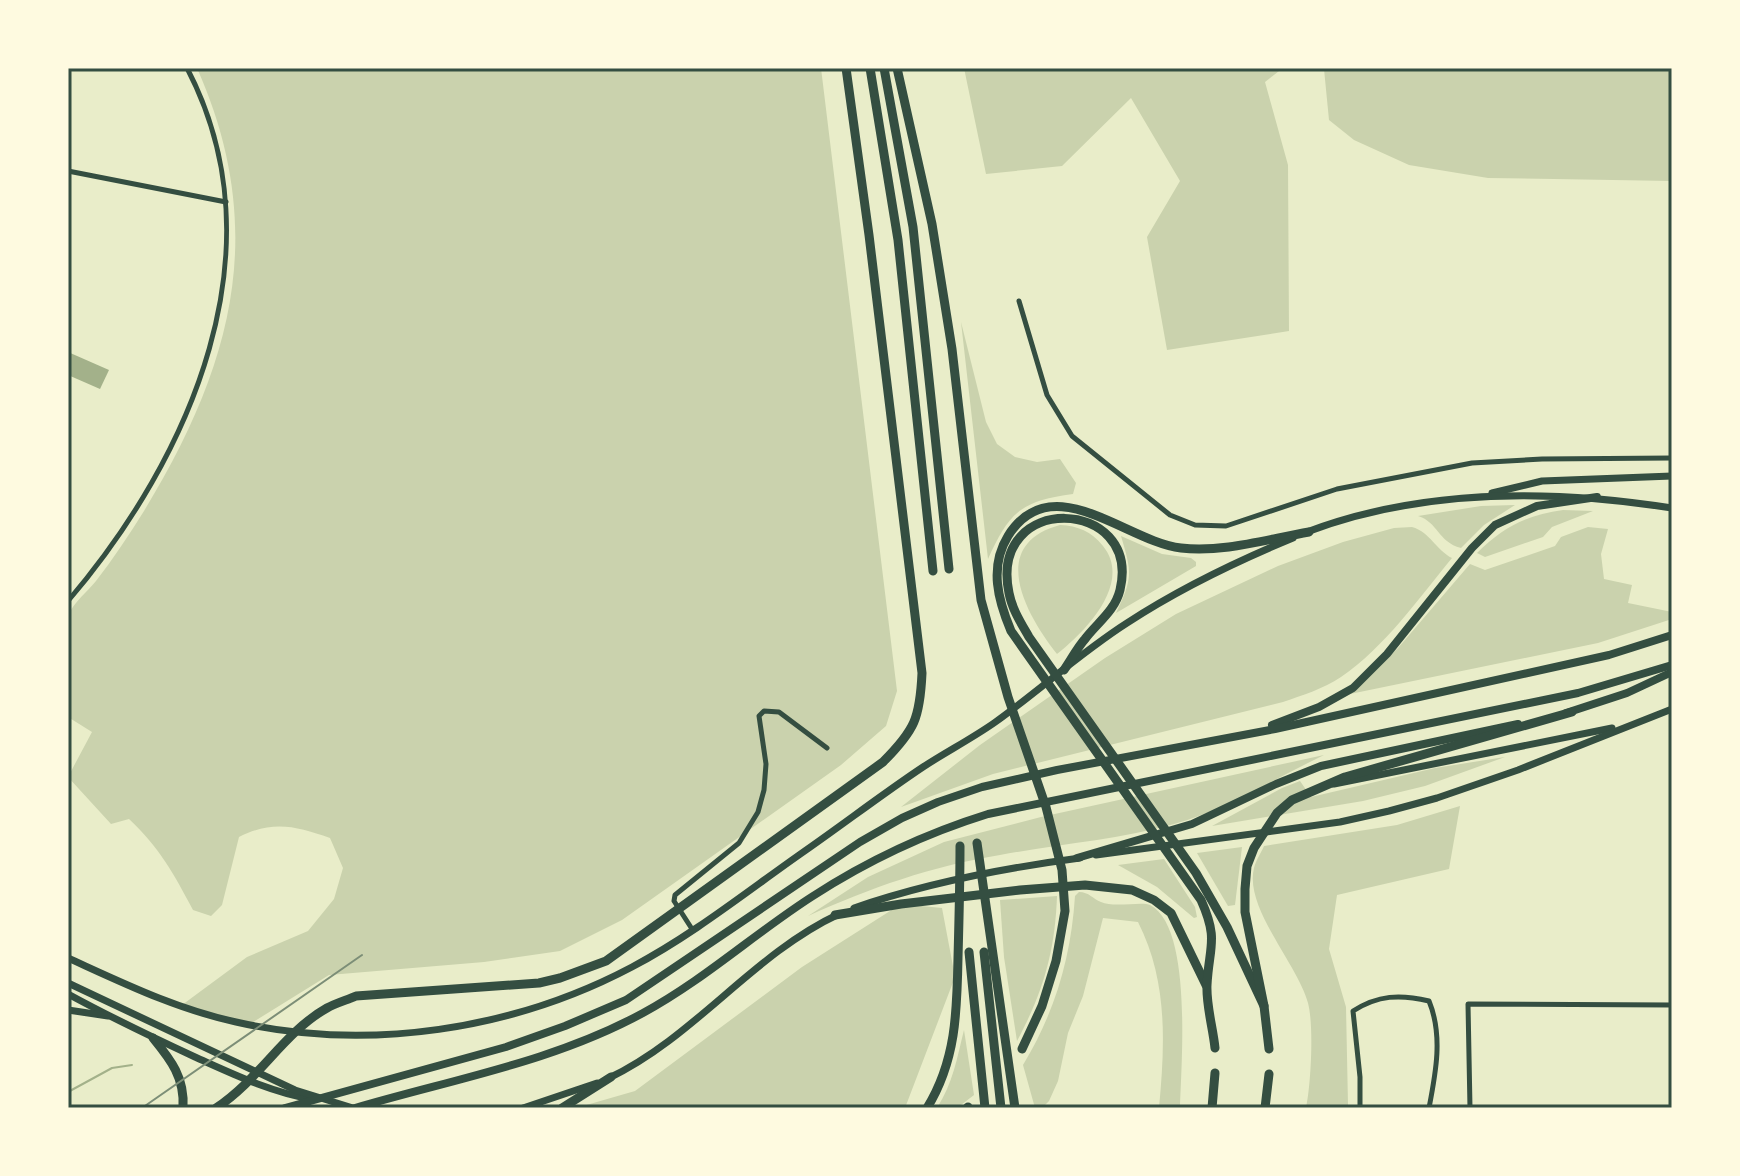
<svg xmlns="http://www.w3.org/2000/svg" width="1740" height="1176" font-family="Raleway,sans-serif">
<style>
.green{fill:#cad2ad}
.water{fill:#a3b18a}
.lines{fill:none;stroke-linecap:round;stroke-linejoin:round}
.stream{stroke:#a3b18a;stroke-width:2}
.minor{stroke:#344e41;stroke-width:5}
.secondary{stroke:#344e41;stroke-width:7}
.primary{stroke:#344e41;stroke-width:7}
.trunk{stroke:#344e41;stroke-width:8}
.motorway{stroke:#344e41;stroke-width:9}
.rail{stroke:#7c8e77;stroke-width:2}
.neatline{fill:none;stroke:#344e41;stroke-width:3}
</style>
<rect width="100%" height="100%" fill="#e9edc9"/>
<g class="green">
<path d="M197,68H821L897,691L886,726L841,765L622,920L560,951L484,962L329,975L250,1024L182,1005L247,957L308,931L334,899L343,868L330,838C296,826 273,820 239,837L222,905L211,916L193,910C174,874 159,847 129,819L111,824L68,777L92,732L68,717C68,700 64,624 69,614C74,602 88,591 96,581C113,559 129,535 144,511C233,365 269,230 197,68Z"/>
<polygon points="964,68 1283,68 1265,82 1288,165 1289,331 1167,350 1147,237 1180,181 1131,98 1062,166 986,174"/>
<polygon points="1320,68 1672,68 1672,181 1488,178 1409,165 1354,140 1329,120 1324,69"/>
<path d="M961,322L986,422L997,444L1015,457L1037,462L1060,459L1076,483L1073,494C1020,501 1009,513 988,559Z"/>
<path d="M1515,505L1484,525L1461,548C1438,542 1438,522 1418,516L1481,506Z"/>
<path d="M1563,510L1593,511L1552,527L1543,537L1485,557L1477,553C1503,527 1527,515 1563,510Z"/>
<path d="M1060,525C1078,526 1091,531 1103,546C1133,583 1085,632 1057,654C1027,616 986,545 1060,525Z"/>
<path d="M1412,527C1430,532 1436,550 1452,558C1418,599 1385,647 1341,677C1323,689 1303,695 1283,702L993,774L901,807L980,745L1105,658L1176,614L1278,566L1343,542L1394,528Z"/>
<polygon points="1588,527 1608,529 1601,554 1604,579 1632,585 1628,603 1672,612 1672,619 1598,643 1350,694 1398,648 1470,564 1485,570 1555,546 1561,537"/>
<path d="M1121,536L1162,554L1191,558L1196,562V566L1116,613C1133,578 1132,573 1121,536Z"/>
<path d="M1324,755C1278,777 1223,811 1174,824C1117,840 1058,844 1000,855C932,866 870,888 808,916L868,877L944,842L1041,817Z"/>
<polygon points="1505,757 1425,786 1363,801 1212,826 1282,788 1300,781 1311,797 1435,768"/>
<path d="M1460,806L1449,869L1337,895L1329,949L1346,1007L1348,1105L1340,1108H1306C1311,1085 1314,1025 1308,1003C1297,963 1244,908 1254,868C1256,860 1261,853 1264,846L1397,825Z"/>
<polygon points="1242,847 1235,905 1228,906 1197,853"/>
<polygon points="1164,859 1195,907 1197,917 1194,918 1157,887 1118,865"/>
<path d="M1079,892C1089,892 1093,899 1101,902C1114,908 1142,901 1150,905C1193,927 1181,1065 1180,1108H1159C1165,1044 1168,981 1138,922L1103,918L1083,996L1068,1033L1058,1081L1049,1101L1042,1108H1035L1023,1065C1055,1012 1071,958 1075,896Z"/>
<path d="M1057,896C1055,952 1043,992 1017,1041L1004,957L1000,900Z"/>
<polygon points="901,904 942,908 955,977 905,1108 576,1108 635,1091 802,967"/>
<path d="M964,1030L974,1095L957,1108H937C953,1083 957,1058 964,1030Z"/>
</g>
<polygon class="water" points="68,352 109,370 100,389 68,375"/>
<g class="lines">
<polyline class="stream" points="68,1092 112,1068 132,1065"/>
<g class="minor">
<polyline points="68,171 226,202"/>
<polyline points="1019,301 1047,395 1072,436 1170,515 1195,525 1226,526 1337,489 1472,463 1542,459 1672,458"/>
<path d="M68,601C191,457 282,250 187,68"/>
<polyline points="692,929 674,901 675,895 739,843 758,812 764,790 766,764 759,716 764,711 779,712 827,748"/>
<path d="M1360,1108V1077L1353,1011C1378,995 1400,994 1429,1001C1443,1035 1436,1072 1429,1108"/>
<polyline points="1470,1108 1468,1004 1672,1005"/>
</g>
<path class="secondary" d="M68,994C110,1017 152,1037 195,1057C233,1074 270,1092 311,1099"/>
<g class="primary">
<polyline points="1492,493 1542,481 1672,476"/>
<path d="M1304,533C1421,488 1550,489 1672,508"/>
<polyline points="1334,784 1612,728"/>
<polyline points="1096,855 1340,822 1389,811 1437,798 1518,770 1672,709"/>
<path d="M854,908C926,883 1004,868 1080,858"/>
<path d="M68,958C123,983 176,1009 236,1022C368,1052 513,1030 632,967C691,936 745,893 799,855C841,826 881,795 923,767C946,752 971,739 994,723C1039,691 1080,653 1127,623C1179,589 1235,562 1293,538"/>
<polyline points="68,983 295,1090 353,1108"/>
<polyline points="68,1010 108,1016"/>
<path d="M609,1078C695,1037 753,954 839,914"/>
<polyline points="523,1108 597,1083"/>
</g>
<g class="trunk">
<polyline points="1566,713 1627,693 1672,672"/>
<polyline points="1272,725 1319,707 1353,688 1387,654 1472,548 1495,525 1537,506 1597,497"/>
<polyline points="1077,858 1192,824 1276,784 1321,766 1518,724"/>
<polyline points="285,1108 506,1047 565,1026 626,1000 860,842 902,818 938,802 982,787 1057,770 1275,729 1609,655 1672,635"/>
<path d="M355,1108C453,1079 553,1062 643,1013C704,980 755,933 813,896C867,861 927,833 988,814L1578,693L1672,665"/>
</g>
<g class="motorway">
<polyline points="870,68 898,240 933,571"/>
<polyline points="884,68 913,227 949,569"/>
<polyline points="897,68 932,224 952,349 981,600 1008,697 1046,807 1062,870 1065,911 1056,961 1042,1006 1022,1049"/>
<path d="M1064,670C1071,660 1077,648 1085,639C1097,623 1115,611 1120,590C1142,497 988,491 1009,593C1012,609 1021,623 1029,637L1196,873L1227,927L1264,1006"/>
<polyline points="977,843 1015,1108"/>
<polyline points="835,915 901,904 1020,890 1085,885 1132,890 1154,900 1171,913 1206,985"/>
<polyline points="969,952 985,1108"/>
<polyline points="984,952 1001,1108"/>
<path d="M153,1038C171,1060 185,1078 183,1108"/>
<path d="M1215,1048C1213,1028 1206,1005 1207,985C1209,946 1219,940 1201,900L1011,631C998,600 989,567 1008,536C1052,466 1127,542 1181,548C1222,553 1268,539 1309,532"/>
<polyline points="1269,1049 1264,1006 1245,912 1245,889 1247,866 1254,848 1277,813 1292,800 1345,777 1572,712"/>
<path d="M216,1108C259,1080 284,1032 327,1008C336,1003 347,1000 356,996L539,983L560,978L606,961L883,762C915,730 920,718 922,673L869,235L846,68"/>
<polyline points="562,1108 611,1077"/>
<path d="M927,1108C956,1061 957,1012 958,958C959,921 960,883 960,846"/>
<polyline points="967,1108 968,1107"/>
<polyline points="1212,1108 1215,1073"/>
<polyline points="1265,1108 1269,1074"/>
</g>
<polyline class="rail" points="142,1108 362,955"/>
</g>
<rect width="1740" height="1176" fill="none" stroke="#fefae0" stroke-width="140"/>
<rect x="70" y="70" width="1600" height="1036" class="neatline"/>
</svg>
